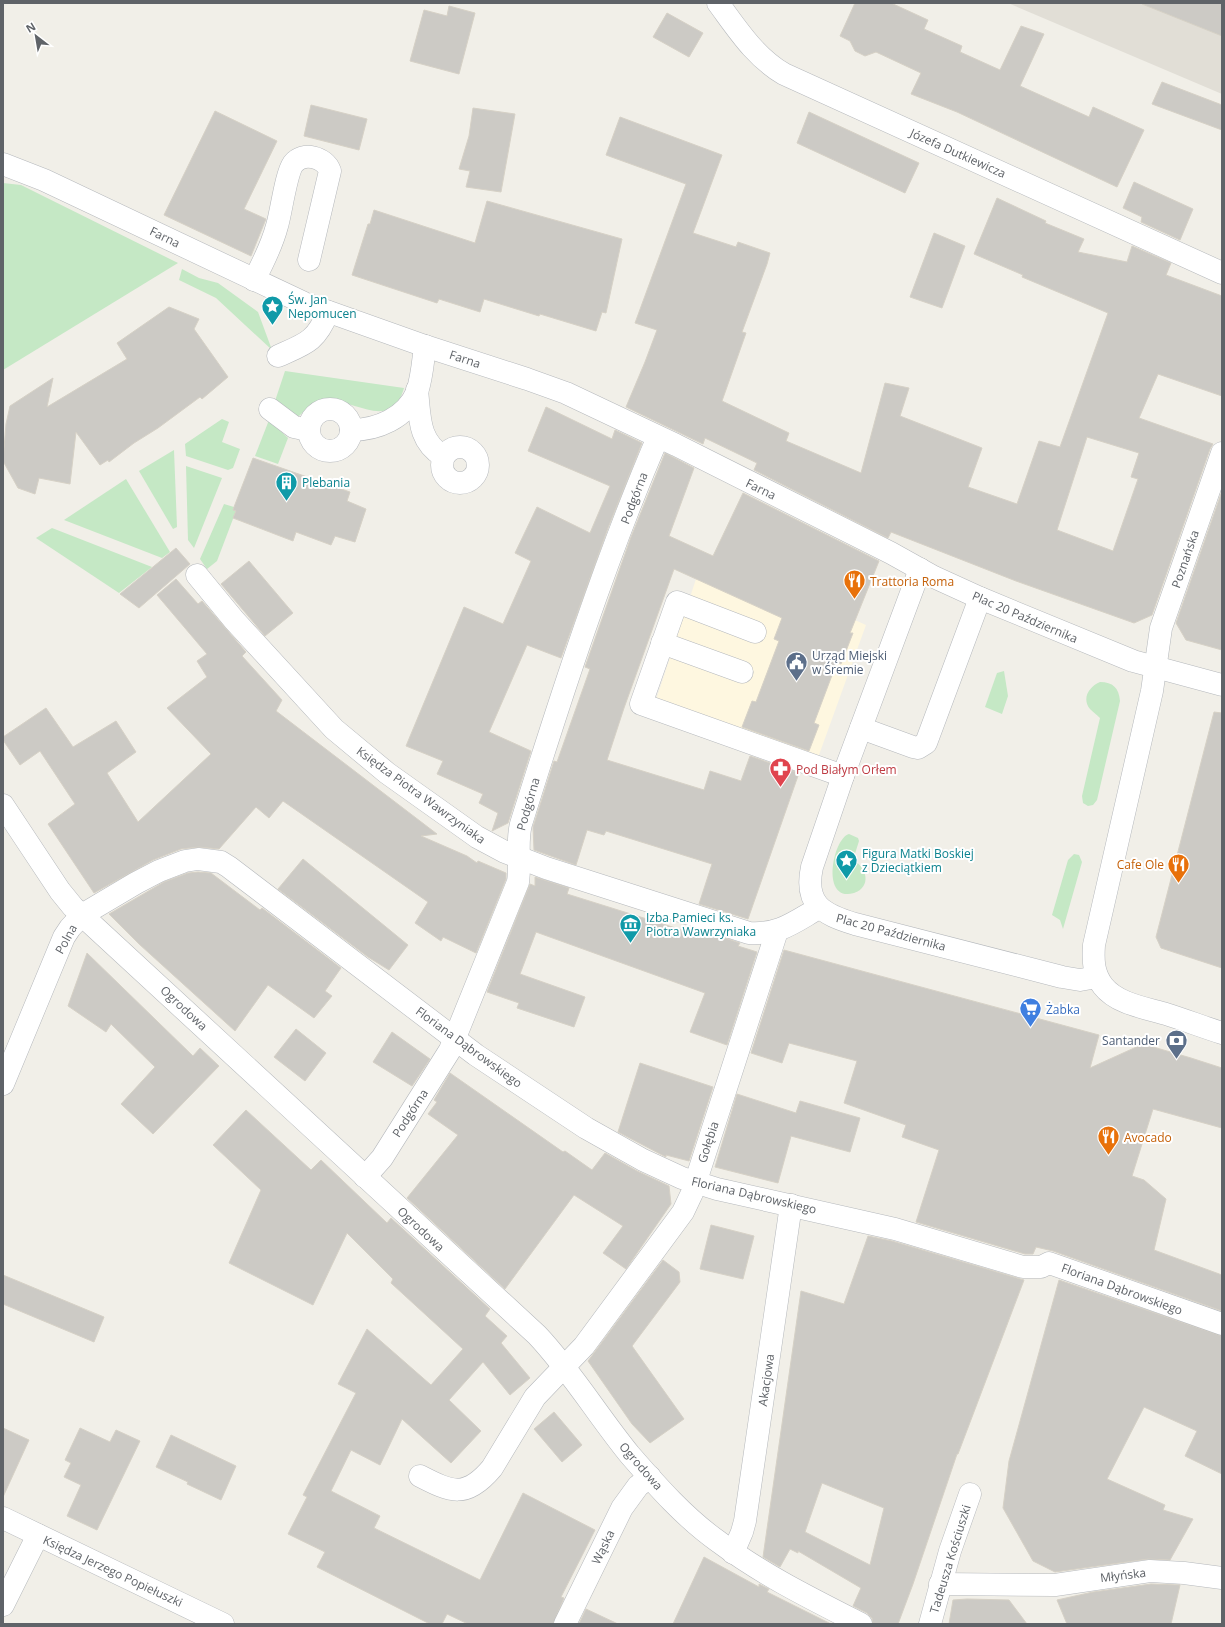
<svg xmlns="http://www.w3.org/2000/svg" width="1225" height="1627" font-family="'Open Sans',sans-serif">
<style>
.commercial{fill:#fef7e0}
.education{fill:#e1ded6}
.green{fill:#c5e8c5}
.building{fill:#cccac5;stroke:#d6d1c6;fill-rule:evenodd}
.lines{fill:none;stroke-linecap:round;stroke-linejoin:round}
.minor-casing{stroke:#b5b8bc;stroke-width:23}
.minor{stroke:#fff;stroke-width:22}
.labels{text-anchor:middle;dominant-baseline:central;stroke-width:4;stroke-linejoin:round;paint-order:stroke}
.street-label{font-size:12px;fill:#5f6368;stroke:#fff}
.culture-label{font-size:12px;fill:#0d838f;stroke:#fff;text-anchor:start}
.food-label{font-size:12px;fill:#c56008;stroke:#fff;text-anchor:start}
.service-label{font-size:12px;fill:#4e5e75;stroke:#fff;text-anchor:start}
.health-label{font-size:12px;fill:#be3a42;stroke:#fff;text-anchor:start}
.shop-label{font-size:12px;fill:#366cbe;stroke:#fff;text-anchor:start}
</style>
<rect width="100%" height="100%" fill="#f1efe8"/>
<polygon class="commercial" points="707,554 866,625 815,766 654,706 696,579"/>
<polygon class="education" points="1008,3 1222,3 1222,94"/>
<g class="green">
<polygon points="3,183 21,185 178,263 3,370"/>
<polygon points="182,269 199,278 218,283 258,312 272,350 216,298 179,280"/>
<path d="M285,371L404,388C391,433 354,398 326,401C315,402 305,410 297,418L275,401Z"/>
<polygon points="222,419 229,422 222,442 240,449 233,468 228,470 186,456 185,444"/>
<polygon points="269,420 288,438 278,464 255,456"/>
<polygon points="174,450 177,527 173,529 139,471"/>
<polygon points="186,466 222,478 194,548 188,540"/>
<polygon points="126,479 170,552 162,558 64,520"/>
<polygon points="224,504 234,507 234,510 236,511 217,561 207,569 200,559"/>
<polygon points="52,528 152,567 119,593 36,538"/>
<polygon points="1004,671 1008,696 1002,714 985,707 997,673"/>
<path d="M1100,682C1113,682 1119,688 1120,701L1097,800L1093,805L1088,806L1083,803L1082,796L1100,718C1097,715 1093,712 1090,709C1081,698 1090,686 1100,682Z"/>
<path d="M849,834L858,838L859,841L853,860C867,867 872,887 854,893C820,903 833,838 849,834Z"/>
<polygon points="1074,854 1079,855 1082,862 1063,929 1060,920 1052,915 1068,860"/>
</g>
<g class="building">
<polygon points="855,3 891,3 928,20 924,29 962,46 960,52 1000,70 1021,26 1044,34 1020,86 1089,117 1093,107 1144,130 1117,187 957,112 911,94 921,73 876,52 865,56 855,51 850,41 840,36"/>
<polygon points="1142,3 1222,3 1222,36 1142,4"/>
<polygon points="449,6 475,13 459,74 410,61 424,10 447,16"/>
<polygon points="667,13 703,33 689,57 653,37"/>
<polygon points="1162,82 1222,105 1222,130 1152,104"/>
<polygon points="311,105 367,119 359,150 304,136"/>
<polygon points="473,108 515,114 501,192 466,187 470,171 459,169 469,136"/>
<polygon points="215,111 277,141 244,209 266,219 251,256 164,215"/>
<polygon points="809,112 919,163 905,193 797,143"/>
<path d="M620,117L722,155L693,233L736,247L738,242L770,253L767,264L742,332L746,333L722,401L789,433L786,441L861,473L885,383L909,388L900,416L982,448L968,487L1017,504L1039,441L1060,447L1108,313L1022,277L1023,275L974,254L997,198L1046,221L1045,223L1084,239L1078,252L1127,262L1132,246L1171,263L1166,275L1222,296V396L1158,374L1139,418L1213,444L1210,449L1152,615L1134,623L1016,581L891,532L888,538L754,470L757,463L705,438L703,444L626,407L645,362L657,330L635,323L686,184L606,155ZM1087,437L1139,453L1131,477L1138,479L1113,551L1057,530Z"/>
<polygon points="1134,182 1193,209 1180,240 1141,222 1142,217 1123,208"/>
<polygon points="487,201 622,239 606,313 602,312 596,331 540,314 539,316 484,299 480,312 439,299 437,303 352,275 368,224 370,224 374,210 475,243"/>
<polygon points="934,233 965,246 942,308 910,297"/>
<polygon points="169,307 199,319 194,329 228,377 202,399 200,397 158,428 134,443 109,462 108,460 100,465 76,432 70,484 39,478 35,494 18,488 3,461 6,424 10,406 53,378 47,407 127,359 117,343"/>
<polygon points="546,407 612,439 615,430 642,443 608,528 561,658 527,645 489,732 531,751 508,823 492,831 498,813 479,803 483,794 437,774 443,761 406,746 464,607 503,624 531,561 515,553 537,507 590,533 610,486 528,451"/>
<polygon points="665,453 694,468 669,536 713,556 743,493 879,561 850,633 853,633 841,664 837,662 814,723 819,725 809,751 742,727 752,701 756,702 779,641 774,639 782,618 674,569 624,708 607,760 704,790 710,771 741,781 750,756 799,773 748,919 699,904 712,864 606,831 604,835 587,830 576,865 534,850 533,827 554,761 557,762 590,669 585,667 631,537"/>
<polygon points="253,458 350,492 347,501 366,509 355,542 335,536 331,545 296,532 293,541 233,518 236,511 233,510 234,507"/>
<polygon points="1222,491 1222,650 1186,640 1176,623"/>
<polygon points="176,548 190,564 139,608 120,594"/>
<polygon points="249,561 293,613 265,636 221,584"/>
<polygon points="176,579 198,604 202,601 246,652 242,656 282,700 276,711 437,834 421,836 467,856 477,863 478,861 506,873 506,879 476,953 443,937 441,941 415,923 428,902 283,801 269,818 256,807 219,849 199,847 181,849 153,860 94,893 48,824 75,804 40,751 20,765 3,740 3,737 46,708 73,747 116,721 136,752 107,773 138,822 211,754 167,708 207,677 197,661 207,654 157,595"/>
<polygon points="1214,712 1222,713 1222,968 1161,948 1156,937"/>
<polygon points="303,859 408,945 389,970 368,957 278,889"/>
<polygon points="198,872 211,873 260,910 262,908 341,968 325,991 332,996 314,1018 268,985 235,1031 139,944 109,914 164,882 188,873"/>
<polygon points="535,877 569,888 567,894 682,930 689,931 691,927 740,943 738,946 757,952 727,1045 690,1032 705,993 536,932 520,974 585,997 574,1027 517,1008 519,1003 487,992 530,884 535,886"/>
<polygon points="784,950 1099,1035 1090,1068 1143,1044 1191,1058 1222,1068 1222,1128 1153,1109 1132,1176 1144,1180 1166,1199 1154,1250 1222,1275 1222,1311 1053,1251 1036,1247 1033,1254 1025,1254 916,1222 939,1150 902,1137 906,1125 844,1103 857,1061 789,1043 782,1063 751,1053"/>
<polygon points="87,953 193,1056 200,1048 219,1066 153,1134 121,1104 155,1067 111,1024 106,1032 68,1006"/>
<polygon points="296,1029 326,1053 305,1081 274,1057"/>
<polygon points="392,1032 430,1059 412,1086 373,1062"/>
<polygon points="640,1063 713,1087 689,1161 666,1155 666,1157 618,1132"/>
<polygon points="450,1073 563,1152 565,1151 592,1170 605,1153 637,1171 669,1186 671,1204 626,1269 603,1253 623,1226 574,1195 505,1289 407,1198 458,1135 428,1114 437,1102 434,1100"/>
<polygon points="737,1094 796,1113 800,1101 860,1118 850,1152 791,1136 778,1183 715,1167"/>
<polygon points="246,1110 311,1170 321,1160 387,1223 391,1218 490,1309 485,1316 507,1336 501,1343 530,1378 510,1395 483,1362 449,1400 481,1431 451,1463 402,1419 380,1465 351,1450 331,1491 380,1516 374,1528 480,1580 523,1493 595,1530 561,1597 564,1598 553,1624 468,1624 447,1614 442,1624 430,1624 317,1567 325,1552 288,1534 307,1497 303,1495 356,1393 338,1384 367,1329 431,1385 463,1349 391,1283 393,1279 347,1233 313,1305 229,1263 261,1190 213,1145"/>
<polygon points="711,1225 754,1236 743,1279 700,1269"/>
<path d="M868,1236L892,1241L1024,1280L958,1454H957L913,1584L898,1624H873L872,1618L867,1613L853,1606L861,1588L798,1551V1553L790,1549L780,1567L763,1557L801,1291L844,1304ZM822,1483L884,1508L870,1565L805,1532Z"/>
<polygon points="663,1260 679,1272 680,1282 632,1346 684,1419 650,1443 632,1424 588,1361"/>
<polygon points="3,1275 104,1317 94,1342 3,1304"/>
<polygon points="1059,1280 1222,1336 1222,1474 1185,1456 1197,1431 1144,1407 1107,1479 1165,1505 1163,1510 1193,1519 1170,1560 1148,1559 1055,1572 1033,1561 1003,1508 1009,1461"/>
<polygon points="554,1412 582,1445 562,1462 534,1429"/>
<polygon points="3,1428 29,1440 3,1497"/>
<polygon points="80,1428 110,1442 116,1430 140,1441 97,1530 67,1516 81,1485 64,1477 71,1463 65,1460"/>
<polygon points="171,1435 236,1466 221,1500 187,1484 188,1482 156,1467"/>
<polygon points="704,1557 759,1587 759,1584 769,1589 767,1592 831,1624 673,1624"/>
<polygon points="1151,1584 1180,1585 1171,1624 1067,1624 1057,1600 1093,1592"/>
<polygon points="967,1599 1009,1600 1027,1624 949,1624 953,1600"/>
<polygon points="586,1609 618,1624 579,1624"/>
</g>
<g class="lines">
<defs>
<g id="minor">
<path d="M718,3C738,30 755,57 784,74L1222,273"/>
<polyline points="3,164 44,180 304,303 425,346 527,379 566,393 676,445 891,553 934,577 980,598 1133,661 1222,685"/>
<path d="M254,280C263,263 272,245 277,226C281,213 286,174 293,164C303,151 325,157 330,171L309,260"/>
<path d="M278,356C305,344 316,342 328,312"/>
<path d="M417,390C420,417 418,441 443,456"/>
<circle cx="330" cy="430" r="21"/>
<polyline points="270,409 294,427 308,430"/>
<path d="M351,430C377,430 406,418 417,392C422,378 423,361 425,346"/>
<circle cx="460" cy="465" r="18"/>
<path d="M1222,453L1161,628L1152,691L1094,945C1093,960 1093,973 1103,986C1117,1004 1146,1008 1166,1014C1185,1020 1203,1027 1222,1033"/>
<path d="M920,569L843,776L812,867C804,904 822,914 855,924L1062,977L1080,980L1097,977"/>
<path d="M197,575L234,620L334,729L387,773L477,837L505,852L546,868L749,933C780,935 794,922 819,908"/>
<polyline points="755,632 677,602 641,704 843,776"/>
<polyline points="662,643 742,672"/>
<polyline points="861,728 913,747 918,748 926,743 980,598"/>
<path d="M3,805L60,891L73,907L537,1335C572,1372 598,1416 630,1455C657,1486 685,1518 719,1542C763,1575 812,1599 861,1624"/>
<polyline points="3,1084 64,937 70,928 82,915 136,883 159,871 185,861 198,859 221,862 229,867 476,1055 586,1128 643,1160 682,1178 717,1189 895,1229 1023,1267 1041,1267 1049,1263 1222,1324"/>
<path d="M365,1177L382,1158L450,1050L518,882C521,862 516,843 521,824C562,693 604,563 658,437"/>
<path d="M420,1476C451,1492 466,1499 492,1468L535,1397L584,1346L683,1212L692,1193L777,931"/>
<polyline points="3,1518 223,1624"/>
<polyline points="733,1553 742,1532 745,1521 791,1205"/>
<polyline points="940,1584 1055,1585 1150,1571 1184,1573 1222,1578"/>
<polyline points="3,1605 38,1535"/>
<polyline points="565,1624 622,1508 638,1486 650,1477"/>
<polyline points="930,1624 950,1551 970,1494"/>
</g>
</defs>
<use href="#minor" class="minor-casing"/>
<use href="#minor" class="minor"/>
</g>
<defs>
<symbol id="sight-pin" viewBox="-11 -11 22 30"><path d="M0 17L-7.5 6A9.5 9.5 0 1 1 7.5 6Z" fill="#0f9aa8" stroke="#fff"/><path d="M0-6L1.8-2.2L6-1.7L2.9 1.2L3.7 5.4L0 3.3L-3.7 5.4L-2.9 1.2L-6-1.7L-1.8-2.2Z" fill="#fff"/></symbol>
<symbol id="building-pin" viewBox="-11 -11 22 30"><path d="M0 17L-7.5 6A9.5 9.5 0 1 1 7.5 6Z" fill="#0f9aa8" stroke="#fff"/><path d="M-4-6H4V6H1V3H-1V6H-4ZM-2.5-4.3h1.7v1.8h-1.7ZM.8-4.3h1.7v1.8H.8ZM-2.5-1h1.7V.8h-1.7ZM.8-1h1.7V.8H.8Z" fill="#fff"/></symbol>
<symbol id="restaurant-pin" viewBox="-11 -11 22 30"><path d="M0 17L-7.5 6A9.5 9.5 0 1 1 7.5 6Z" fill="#e8710a" stroke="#fff"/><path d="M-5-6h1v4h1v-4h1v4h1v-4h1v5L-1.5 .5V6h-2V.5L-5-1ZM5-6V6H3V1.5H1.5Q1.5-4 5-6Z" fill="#fff"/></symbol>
<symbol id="civic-pin" viewBox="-11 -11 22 30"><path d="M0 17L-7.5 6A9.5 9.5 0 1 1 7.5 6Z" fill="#5c6f8a" stroke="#fff"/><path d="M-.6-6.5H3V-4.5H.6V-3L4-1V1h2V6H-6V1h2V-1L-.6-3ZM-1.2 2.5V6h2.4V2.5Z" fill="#fff"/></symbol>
<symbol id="pharmacy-pin" viewBox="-11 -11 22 30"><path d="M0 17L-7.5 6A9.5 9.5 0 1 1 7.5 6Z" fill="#e0444e" stroke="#fff"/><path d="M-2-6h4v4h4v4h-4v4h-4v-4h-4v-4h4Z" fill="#fff"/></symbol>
<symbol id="museum-pin" viewBox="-11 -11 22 30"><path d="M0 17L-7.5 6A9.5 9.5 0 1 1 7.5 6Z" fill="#0f9aa8" stroke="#fff"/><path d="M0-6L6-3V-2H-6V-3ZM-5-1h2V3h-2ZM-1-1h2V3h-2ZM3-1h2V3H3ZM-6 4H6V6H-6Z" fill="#fff"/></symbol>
<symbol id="supermarket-pin" viewBox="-11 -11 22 30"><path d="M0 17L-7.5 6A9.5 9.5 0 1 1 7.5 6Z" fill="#3f7fe0" stroke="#fff"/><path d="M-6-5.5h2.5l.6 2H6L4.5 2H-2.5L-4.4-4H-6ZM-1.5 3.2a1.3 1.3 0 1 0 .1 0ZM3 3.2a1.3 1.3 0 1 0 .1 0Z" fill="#fff"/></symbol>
<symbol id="bank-pin" viewBox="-11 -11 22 30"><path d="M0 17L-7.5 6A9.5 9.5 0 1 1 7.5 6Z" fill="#5c6f8a" stroke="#fff"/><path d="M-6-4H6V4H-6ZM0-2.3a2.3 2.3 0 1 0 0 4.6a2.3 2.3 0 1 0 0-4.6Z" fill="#fff"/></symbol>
</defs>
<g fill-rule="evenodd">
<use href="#sight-pin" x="260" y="294" width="25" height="34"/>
<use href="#building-pin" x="274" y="470" width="25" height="34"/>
<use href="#restaurant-pin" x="842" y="568" width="25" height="34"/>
<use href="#civic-pin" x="784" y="650" width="25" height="34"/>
<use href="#pharmacy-pin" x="768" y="756" width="25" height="34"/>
<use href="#sight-pin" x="834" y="848" width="25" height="34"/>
<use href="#restaurant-pin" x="1166" y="852" width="25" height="34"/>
<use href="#museum-pin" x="618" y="912" width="25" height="34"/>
<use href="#supermarket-pin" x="1018" y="996" width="25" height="34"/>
<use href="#bank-pin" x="1164" y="1028" width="25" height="34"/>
<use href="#restaurant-pin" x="1096" y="1124" width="25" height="34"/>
</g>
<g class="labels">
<g class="street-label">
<text transform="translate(958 153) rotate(24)">Józefa Dutkiewicza</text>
<text transform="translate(165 237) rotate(26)">Farna</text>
<text transform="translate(465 359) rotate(18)">Farna</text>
<text transform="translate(761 489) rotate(26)">Farna</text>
<text transform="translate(634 498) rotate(-69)">Podgórna</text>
<text transform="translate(1185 559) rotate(-71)">Poznańska</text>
<text transform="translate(1025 617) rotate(23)">Plac 20 Października</text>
<text transform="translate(421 795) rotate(36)">Księdza Piotra Wawrzyniaka</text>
<text transform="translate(528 804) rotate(-74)">Podgórna</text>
<text transform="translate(891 932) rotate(15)">Plac 20 Października</text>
<text transform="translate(66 939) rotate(-61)">Polna</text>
<text transform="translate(184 1008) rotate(43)">Ogrodowa</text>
<text transform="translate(469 1047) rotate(36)">Floriana Dąbrowskiego</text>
<text transform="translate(410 1113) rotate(-57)">Podgórna</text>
<text transform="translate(708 1142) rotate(-72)">Gołębia</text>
<text transform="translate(754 1195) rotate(13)">Floriana Dąbrowskiego</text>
<text transform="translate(421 1229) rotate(43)">Ogrodowa</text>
<text transform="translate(1122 1289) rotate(20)">Floriana Dąbrowskiego</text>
<text transform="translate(766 1380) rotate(-82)">Akacjowa</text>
<text transform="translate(641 1466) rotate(49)">Ogrodowa</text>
<text transform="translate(603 1547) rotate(-64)">Wąska</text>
<text transform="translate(950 1559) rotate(-73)">Tadeusza Kościuszki</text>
<text transform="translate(113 1571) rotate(25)">Księdza Jerzego Popiełuszki</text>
<text transform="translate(1123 1575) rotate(-7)">Młyńska</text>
</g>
<g class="culture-label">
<text x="288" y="299">Św. Jan<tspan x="288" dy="14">Nepomucen</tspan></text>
<text x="302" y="482">Plebania</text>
<text x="862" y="853">Figura Matki Boskiej<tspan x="862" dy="14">z Dzieciątkiem</tspan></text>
<text x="646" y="917">Izba Pamieci ks.<tspan x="646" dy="14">Piotra Wawrzyniaka</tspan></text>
</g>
<g class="food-label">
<text x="870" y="581">Trattoria Roma</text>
<text x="1164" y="864" text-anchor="end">Cafe Ole</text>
<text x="1124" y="1137">Avocado</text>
</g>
<g class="service-label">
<text x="812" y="655">Urząd Miejski<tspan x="812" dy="14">w Śremie</tspan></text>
<text x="1160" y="1040" text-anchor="end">Santander</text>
</g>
<g class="health-label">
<text x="796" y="769">Pod Białym Orłem</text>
</g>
<g class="shop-label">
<text x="1046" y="1009">Żabka</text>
</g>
</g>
<rect width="1225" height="1627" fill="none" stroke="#5f6368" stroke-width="8"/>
<g transform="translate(36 36) rotate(329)" stroke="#ffffff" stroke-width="3" paint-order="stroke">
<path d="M0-3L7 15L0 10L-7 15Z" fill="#5f6368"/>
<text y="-6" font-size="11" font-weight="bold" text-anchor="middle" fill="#5f6368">N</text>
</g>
</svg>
